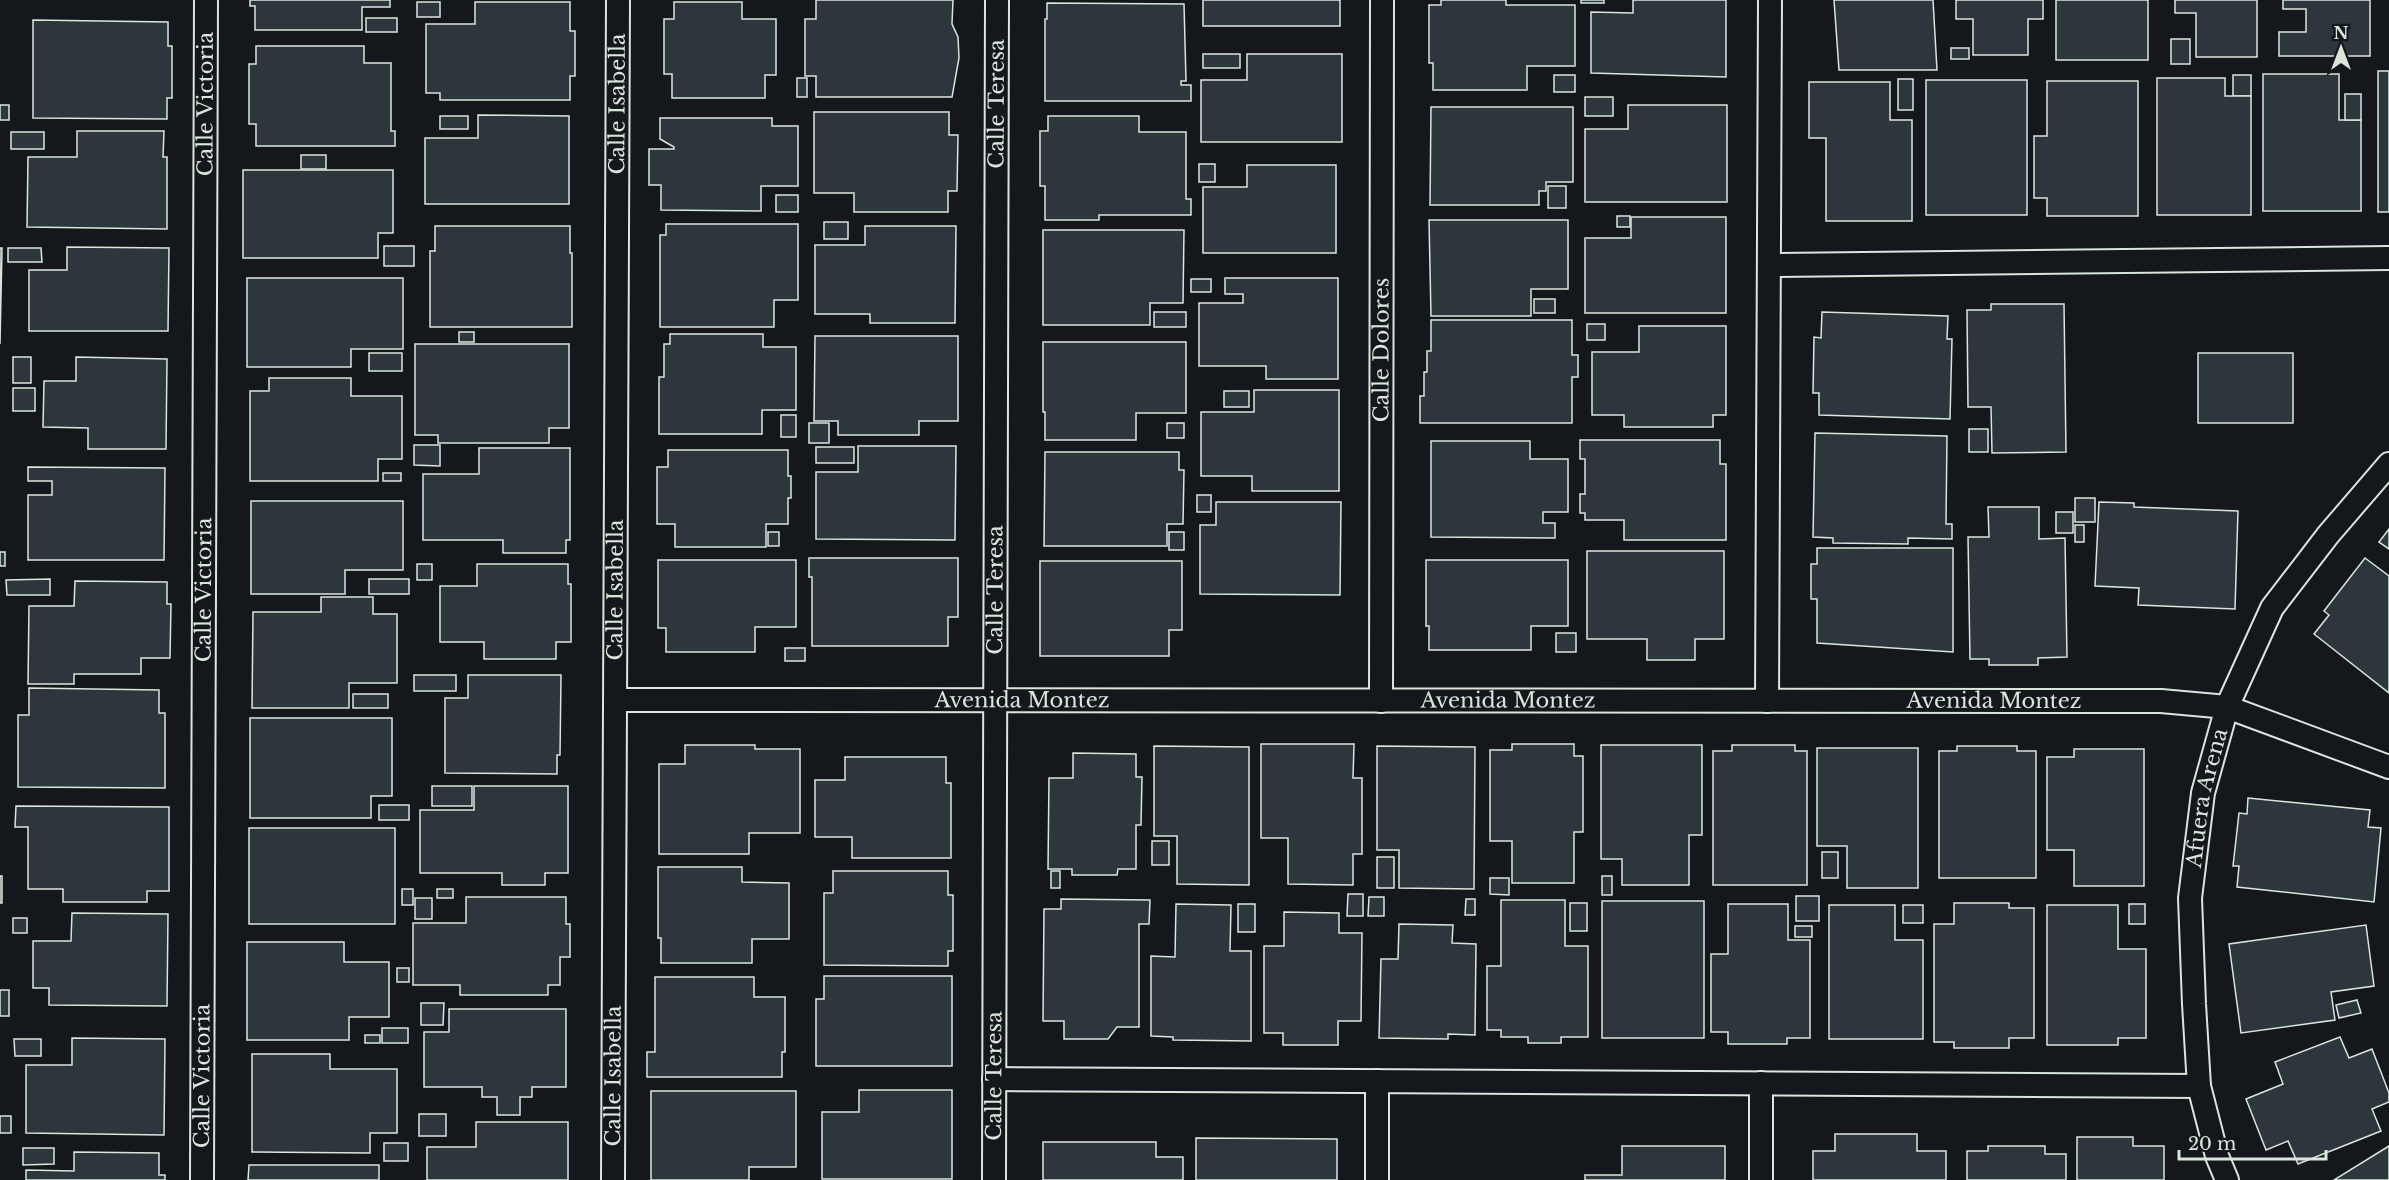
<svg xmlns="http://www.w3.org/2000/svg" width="2389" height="1180" font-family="'Libre Baskerville',serif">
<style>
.building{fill:#2c363c;stroke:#d8e6dc;stroke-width:1.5}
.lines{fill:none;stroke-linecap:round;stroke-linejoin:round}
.lane-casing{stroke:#d8e6dc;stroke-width:26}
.lane{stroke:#14181c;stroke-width:22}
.labels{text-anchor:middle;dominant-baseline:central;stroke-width:4.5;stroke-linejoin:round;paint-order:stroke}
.street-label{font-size:21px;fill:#d8e6dc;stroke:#14181c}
</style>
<rect width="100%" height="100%" fill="#14181c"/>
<g class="building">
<polygon points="250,0 390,0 390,7 362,7 362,30 255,30 255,6 250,6"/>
<polygon points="816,0 953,0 952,24 958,37 959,58 952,97 816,97 816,76 805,76 805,19 816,19"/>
<rect x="1203" y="0" width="137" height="26"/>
<polygon points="1441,0 1506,0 1506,5 1575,5 1575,66 1527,66 1527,90 1433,90 1433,63 1429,63 1429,5 1441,5"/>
<rect x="1581" y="0" width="23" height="3"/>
<polygon points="1633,0 1726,0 1726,77 1591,73 1591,12 1633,13"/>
<polygon points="1834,0 1933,0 1937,70 1839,70"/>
<polygon points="1956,0 2043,0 2043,19 2028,19 2028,55 1973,55 1973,19 1956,19"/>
<rect x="2056" y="0" width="92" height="60"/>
<polygon points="2175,0 2257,0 2257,57 2196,57 2196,13 2175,13"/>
<polygon points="2283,0 2370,0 2370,56 2279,56 2279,32 2306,32 2306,9 2283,9"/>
<rect x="417" y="2" width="23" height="15"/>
<polygon points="475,2 570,2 570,31 575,31 575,76 570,76 570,100 440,100 440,93 426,93 426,24 475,24"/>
<polygon points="674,2 742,2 742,19 776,19 776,75 765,75 765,98 672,98 672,74 664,74 664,19 674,19"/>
<polygon points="1047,3 1184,4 1186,81 1181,81 1181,85 1191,85 1191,101 1045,101 1045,19 1047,19"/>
<rect x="366" y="18" width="31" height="14"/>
<polygon points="33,20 168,22 168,46 172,46 172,98 167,98 167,119 33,118"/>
<rect x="2171" y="39" width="19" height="25"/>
<polygon points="256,46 364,46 364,63 391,63 391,131 395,131 395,146 256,146 256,124 249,124 249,64 256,64"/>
<rect x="1951" y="48" width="18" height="11"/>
<rect x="1203" y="54" width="37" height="14"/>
<polygon points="1247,54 1342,54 1342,142 1201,142 1201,80 1247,80"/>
<rect x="2378" y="71" width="11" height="141"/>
<polygon points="2263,74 2339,74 2339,120 2361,120 2361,211 2263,211"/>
<rect x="1554" y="75" width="21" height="17"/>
<rect x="2233" y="75" width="18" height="21"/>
<rect x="797" y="78" width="10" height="19"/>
<polygon points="2157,78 2225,78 2225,96 2251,96 2251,215 2157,215"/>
<rect x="1898" y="79" width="15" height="31"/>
<rect x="1926" y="80" width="101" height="135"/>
<polygon points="2047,81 2138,81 2138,216 2047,216 2047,198 2034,198 2034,136 2047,136"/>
<polygon points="1809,82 1890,82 1890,120 1912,120 1912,221 1826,221 1826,138 1809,138"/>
<rect x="2345" y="94" width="16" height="26"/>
<rect x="1585" y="97" width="28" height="19"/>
<rect x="0" y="105" width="9" height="15"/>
<polygon points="1628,105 1727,105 1727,202 1585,202 1585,129 1628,129"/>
<polygon points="1431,107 1573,107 1573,182 1546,182 1546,191 1539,191 1539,205 1430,205"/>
<polygon points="814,112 949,112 949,135 958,135 957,191 948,191 948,212 854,212 854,193 814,193"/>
<polygon points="478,115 569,116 569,204 425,204 425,138 478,138"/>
<rect x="440" y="116" width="28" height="13"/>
<polygon points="1048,116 1139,116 1139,132 1186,132 1186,199 1191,199 1191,215 1099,215 1099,220 1045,220 1045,186 1040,186 1040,131 1048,131"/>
<polygon points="660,118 772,118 772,126 798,126 798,186 761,186 761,211 661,210 661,185 649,185 649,149 674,149 674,147 660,139"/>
<polygon points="77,131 164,131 163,157 167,157 167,229 27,227 28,157 77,157"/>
<rect x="11" y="132" width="33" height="17"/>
<rect x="301" y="155" width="25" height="14"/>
<rect x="1199" y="164" width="16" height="18"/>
<polygon points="1247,165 1336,165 1336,253 1203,253 1203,187 1247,187"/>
<polygon points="243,170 393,170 393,233 378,233 378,258 243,258"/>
<rect x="1548" y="186" width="18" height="22"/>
<rect x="776" y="195" width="22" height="17"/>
<rect x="1617" y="216" width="13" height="11"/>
<polygon points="1631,217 1726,217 1726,313 1585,313 1585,238 1631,238"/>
<polygon points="1429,220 1568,220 1568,289 1531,289 1531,316 1431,316"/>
<rect x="824" y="222" width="24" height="17"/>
<polygon points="666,224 798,224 798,300 774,300 774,327 660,327 660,235 666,235"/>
<polygon points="435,226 570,226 570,253 572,253 572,327 430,327 430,251 435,251"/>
<polygon points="865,226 956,226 955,323 870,323 870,314 815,314 815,245 865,245"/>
<polygon points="1043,230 1184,230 1183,303 1150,303 1150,325 1043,325"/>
<rect x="384" y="246" width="30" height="20"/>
<polygon points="67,247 169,248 168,331 29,331 29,270 67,270"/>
<polygon points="0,248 2,248 0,344"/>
<polygon points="8,248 41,248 42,262 8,262"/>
<polygon points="247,278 403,278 403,349 351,349 351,367 247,367"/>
<polygon points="1225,278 1338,278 1338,379 1266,379 1266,366 1199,366 1199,303 1243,303 1243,294 1225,294"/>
<rect x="1191" y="279" width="20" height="13"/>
<rect x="1534" y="299" width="21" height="14"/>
<polygon points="1991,304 2064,304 2066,452 1992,453 1991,407 1968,407 1967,310 1991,310"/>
<rect x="1154" y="312" width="32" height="15"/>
<polygon points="1822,312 1948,316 1947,339 1952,339 1950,419 1819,415 1819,393 1813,393 1814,337 1821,338"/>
<polygon points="1431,320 1572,320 1572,355 1578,355 1578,377 1572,377 1572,423 1420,423 1420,396 1424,396 1424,372 1427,372 1427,351 1431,351"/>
<rect x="1587" y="324" width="18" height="16"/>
<polygon points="1639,326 1726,326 1726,415 1713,415 1713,427 1624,427 1624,415 1592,415 1592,352 1639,352"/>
<rect x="459" y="332" width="15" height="10"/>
<polygon points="670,334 763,334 763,347 796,347 796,410 762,410 762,434 659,434 659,377 664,377 664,344 670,344"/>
<polygon points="815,336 958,336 958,421 919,421 919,435 838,435 838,421 814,421"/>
<polygon points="1043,342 1186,342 1186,413 1136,413 1136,440 1045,440 1045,412 1043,412"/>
<polygon points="415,344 569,344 569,428 549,428 549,443 438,443 438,435 415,435"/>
<rect x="369" y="353" width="33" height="18"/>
<rect x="2198" y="353" width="95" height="70"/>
<rect x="13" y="357" width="18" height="26"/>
<polygon points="76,357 167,359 166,449 88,449 88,428 43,427 44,381 76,381"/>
<polygon points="269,378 351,378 351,396 402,396 402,459 378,459 378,481 250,481 250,391 269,391"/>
<rect x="13" y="388" width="22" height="23"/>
<polygon points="1254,390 1339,390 1339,491 1252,491 1252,476 1201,476 1201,412 1254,412"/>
<rect x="1224" y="391" width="25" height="16"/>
<rect x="781" y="415" width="15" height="22"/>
<rect x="809" y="423" width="20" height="20"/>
<rect x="1167" y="423" width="17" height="15"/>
<rect x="1969" y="429" width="19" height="23"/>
<polygon points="1815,433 1947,436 1946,524 1952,524 1952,539 1908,538 1908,544 1833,543 1833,538 1813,537"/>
<polygon points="1580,440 1720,440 1720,464 1726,464 1726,540 1624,540 1624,520 1585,520 1585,513 1580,513 1580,494 1585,494 1585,459 1580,459"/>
<polygon points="1431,441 1530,441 1530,459 1568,459 1568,512 1543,512 1543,523 1555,523 1555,538 1431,537"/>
<polygon points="414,445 440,445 440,466 414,465"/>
<polygon points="858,446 956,446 955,540 816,539 816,472 858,472"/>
<rect x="816" y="447" width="38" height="16"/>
<polygon points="479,448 570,448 570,540 566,540 566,553 503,553 503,540 423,540 423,474 479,474"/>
<polygon points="668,450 788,450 788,476 791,476 791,498 788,498 788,524 766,524 766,547 675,547 675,524 657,524 657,467 668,467"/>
<polygon points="1045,452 1179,452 1179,470 1184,470 1183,524 1167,524 1167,546 1044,546"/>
<polygon points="28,467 165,468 164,560 28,560 28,495 52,495 52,481 28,481"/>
<rect x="383" y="473" width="18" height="8"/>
<rect x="1197" y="495" width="14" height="17"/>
<rect x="2075" y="498" width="20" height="24"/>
<polygon points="251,501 403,501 403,570 345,570 345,594 251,594"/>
<polygon points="1216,502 1341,502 1340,595 1200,594 1200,525 1216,525"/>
<polygon points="2099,502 2134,503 2134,507 2238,511 2235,609 2138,605 2139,588 2095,586"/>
<polygon points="1988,507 2039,507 2039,539 2065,538 2067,657 2038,658 2038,665 1989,665 1989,659 1970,659 1968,537 1989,537"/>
<rect x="2056" y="512" width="17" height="21"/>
<rect x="2075" y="525" width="9" height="17"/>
<polygon points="2389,529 2389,549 2379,542"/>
<rect x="768" y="532" width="11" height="14"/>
<rect x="1169" y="532" width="15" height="18"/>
<polygon points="1817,548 1953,548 1953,652 1817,643 1817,599 1811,599 1811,564 1817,564"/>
<polygon points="1587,551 1724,551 1724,639 1695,639 1695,660 1647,660 1647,639 1587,639"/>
<rect x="0" y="552" width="5" height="14"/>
<polygon points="809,558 958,558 958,617 948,617 948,646 812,646 812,577 809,577"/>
<polygon points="2365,558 2389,576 2389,693 2314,634 2329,615 2324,611"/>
<polygon points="658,560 796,560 796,627 755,627 755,652 666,652 666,628 658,628"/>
<polygon points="1426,560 1568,560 1568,626 1531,626 1531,650 1429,650 1429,626 1426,626"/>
<polygon points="1040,561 1182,561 1182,630 1169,630 1169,656 1040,656"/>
<rect x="417" y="564" width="15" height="16"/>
<polygon points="477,564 568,564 568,584 571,584 571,642 556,642 556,659 484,659 484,642 440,642 440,586 477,586"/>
<polygon points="50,579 50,595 7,595 6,580"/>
<rect x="369" y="579" width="40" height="15"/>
<polygon points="75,581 167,582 167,604 171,604 170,658 141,658 141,674 74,674 74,684 28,684 29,606 74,606"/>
<polygon points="321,597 373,597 373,614 397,614 397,683 349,683 349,708 252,708 253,612 321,612"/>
<rect x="1556" y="633" width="20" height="19"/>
<rect x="785" y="648" width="20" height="13"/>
<rect x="414" y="675" width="42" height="16"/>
<polygon points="468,675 561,675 560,755 557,755 557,774 445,773 445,698 468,698"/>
<polygon points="29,688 159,690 159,713 165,713 165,788 18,787 18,715 29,715"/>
<rect x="353" y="694" width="35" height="14"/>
<polygon points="250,718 392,718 392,796 371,796 371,818 250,818"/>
<polygon points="1261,744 1354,744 1353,778 1362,778 1362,854 1353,854 1353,885 1288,884 1288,838 1261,838"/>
<polygon points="1512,744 1574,744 1574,756 1583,756 1583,832 1574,832 1574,883 1512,883 1512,841 1490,841 1490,750 1512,750"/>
<polygon points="685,745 755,745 755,749 800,749 800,833 749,833 749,854 659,854 659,764 685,764"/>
<polygon points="1601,745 1702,745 1702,835 1689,835 1689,885 1622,885 1622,859 1601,859"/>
<polygon points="1732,745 1795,745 1795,751 1807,751 1807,885 1713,885 1713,751 1732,751"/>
<polygon points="1154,746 1249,747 1249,885 1177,884 1177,836 1154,836"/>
<polygon points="1377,746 1475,747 1474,889 1399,888 1399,850 1377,850"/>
<polygon points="1957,746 2017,746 2017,751 2036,751 2036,878 1939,878 1939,751 1957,751"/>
<polygon points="1817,748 1918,748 1918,888 1847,888 1847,846 1817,846"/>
<polygon points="2074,749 2144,749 2144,886 2074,886 2074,850 2047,850 2047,757 2074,757"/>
<polygon points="1073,753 1136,754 1136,777 1142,777 1141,825 1136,825 1136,869 1118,869 1117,875 1072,875 1072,869 1048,869 1049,778 1073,778"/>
<polygon points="845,757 946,757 946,783 951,783 951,858 852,858 852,837 815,837 815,780 845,780"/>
<rect x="432" y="786" width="40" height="20"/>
<polygon points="474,786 568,786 568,873 545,873 545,885 502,885 502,873 420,873 420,810 474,810"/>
<polygon points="2248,798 2370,810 2368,827 2381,828 2374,902 2237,887 2239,866 2233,866 2239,813 2247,814"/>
<rect x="379" y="805" width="30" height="15"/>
<polygon points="16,806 169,807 169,891 147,891 147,902 63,902 63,889 28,889 28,827 15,827"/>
<rect x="249" y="828" width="146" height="96"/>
<rect x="1152" y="841" width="17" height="24"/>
<rect x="1822" y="852" width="16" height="26"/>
<rect x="1377" y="857" width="17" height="31"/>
<polygon points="658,867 742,867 742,882 789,883 789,939 752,939 752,963 661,963 661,938 658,938"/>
<polygon points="833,871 948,871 948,895 953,895 953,951 948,951 948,966 824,965 824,893 833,893"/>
<rect x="1051" y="871" width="9" height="17"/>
<rect x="0" y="876" width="2" height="27"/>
<rect x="1602" y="876" width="10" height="19"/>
<polygon points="1490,878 1509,878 1509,895 1490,894"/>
<rect x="402" y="889" width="11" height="16"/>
<rect x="437" y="889" width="16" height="9"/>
<polygon points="1348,894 1363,894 1363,916 1347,916"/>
<rect x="1796" y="896" width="23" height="25"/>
<polygon points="466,897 566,897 566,924 570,924 570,957 560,957 560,985 548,985 548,995 460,995 460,985 413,985 413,923 466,923"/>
<polygon points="1369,897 1384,897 1384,916 1368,916"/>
<rect x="415" y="898" width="17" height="21"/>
<polygon points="1061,899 1150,900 1149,924 1139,924 1139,1027 1117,1027 1108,1039 1064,1039 1064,1021 1043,1021 1044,909 1061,909"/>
<polygon points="1466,899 1475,899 1475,915 1465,915"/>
<polygon points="1501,900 1565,900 1565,946 1588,946 1588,1037 1561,1037 1561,1043 1528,1043 1528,1037 1501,1037 1501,1030 1487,1030 1487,966 1501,966"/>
<rect x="1602" y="901" width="102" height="137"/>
<rect x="1570" y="903" width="17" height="28"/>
<polygon points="1954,903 2009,903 2009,908 2034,908 2034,1038 2009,1038 2009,1048 1954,1048 1954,1042 1934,1042 1934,924 1954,924"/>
<polygon points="1176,904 1231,905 1230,951 1251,951 1251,1041 1173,1040 1173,1037 1151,1036 1151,956 1175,957"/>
<rect x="1238" y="904" width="17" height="28"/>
<polygon points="1728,904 1788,904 1788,940 1810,940 1810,1038 1787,1038 1787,1044 1728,1044 1728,1032 1711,1032 1711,954 1728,954"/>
<rect x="2129" y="904" width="16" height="20"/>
<polygon points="1829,905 1895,905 1895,940 1923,940 1923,1039 1829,1039"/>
<rect x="1903" y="905" width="20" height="18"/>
<polygon points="2047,905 2118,905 2118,949 2146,949 2146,1038 2118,1038 2118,1045 2047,1045"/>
<polygon points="1284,912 1339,913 1339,933 1362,933 1361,1021 1338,1021 1338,1045 1283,1045 1283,1033 1264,1033 1264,946 1284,946"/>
<polygon points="72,913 168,914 167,1006 49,1005 49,988 33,988 33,941 71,941"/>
<rect x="13" y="918" width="14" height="15"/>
<polygon points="1399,924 1453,925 1452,943 1476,944 1475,1035 1448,1034 1448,1039 1379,1038 1381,959 1398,959"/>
<polygon points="2366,925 2374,986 2331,992 2335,1020 2241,1033 2229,944"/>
<rect x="1795" y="926" width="17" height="11"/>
<polygon points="247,942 344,942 344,962 389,962 389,1017 349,1017 349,1040 247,1040"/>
<rect x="397" y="968" width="12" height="14"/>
<polygon points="824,976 952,976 952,1066 816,1066 816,999 824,999"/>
<polygon points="655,977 754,977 754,997 785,997 785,1052 782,1052 782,1077 647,1077 647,1052 655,1052"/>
<rect x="0" y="990" width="9" height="26"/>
<polygon points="2357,1000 2361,1013 2339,1018 2336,1005"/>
<polygon points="421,1003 444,1003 443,1025 421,1025"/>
<polygon points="449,1009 566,1009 566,1087 532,1087 532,1097 520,1097 520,1115 497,1115 497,1097 482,1097 482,1087 424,1087 424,1032 449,1032"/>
<rect x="382" y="1028" width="26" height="15"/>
<rect x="365" y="1035" width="15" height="8"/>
<polygon points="2340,1037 2349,1058 2372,1049 2389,1093 2389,1102 2372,1109 2381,1131 2298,1164 2288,1141 2266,1150 2246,1099 2283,1084 2275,1062"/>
<polygon points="72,1038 165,1039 164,1135 26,1133 26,1065 72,1065"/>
<polygon points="14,1039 41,1039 41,1056 15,1056"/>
<polygon points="252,1054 330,1054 330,1069 397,1069 397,1133 370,1133 370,1153 252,1152"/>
<polygon points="859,1090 952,1090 952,1179 822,1179 822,1112 859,1112"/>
<polygon points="651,1091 796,1091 796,1167 749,1167 749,1180 651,1180"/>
<rect x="419" y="1114" width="27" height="22"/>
<rect x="0" y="1116" width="11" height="17"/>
<polygon points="476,1122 568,1122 568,1180 427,1180 427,1147 476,1147"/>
<polygon points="1835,1134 1917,1134 1917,1151 1946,1151 1946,1180 1813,1180 1813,1151 1835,1151"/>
<polygon points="2077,1137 2133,1137 2133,1146 2164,1146 2164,1180 2077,1180"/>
<polygon points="1196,1138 1337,1139 1337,1180 1196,1180"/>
<polygon points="1043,1142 1156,1142 1156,1157 1183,1157 1183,1180 1043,1180"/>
<rect x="384" y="1143" width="24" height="18"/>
<polygon points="1622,1146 1725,1146 1725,1180 1585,1180 1585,1175 1622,1175"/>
<polygon points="1988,1146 2045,1146 2045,1154 2066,1154 2066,1180 1967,1180 1967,1151 1988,1151"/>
<polygon points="2389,1146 2389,1180 2334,1180"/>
<polygon points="23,1148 54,1148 54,1164 23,1165"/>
<polygon points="74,1152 159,1153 159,1175 165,1175 165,1180 26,1180 26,1170 74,1171"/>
<polygon points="249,1165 379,1165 379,1180 248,1180"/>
</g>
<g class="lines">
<defs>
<g id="lane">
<polyline points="1769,265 2389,258"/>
<path id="s1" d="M616,700L2161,701L2227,707L2389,767"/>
<path id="s2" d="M1381,701L1382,0"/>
<polyline points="1767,701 1770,0"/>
<polyline points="994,1079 2199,1086"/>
<polyline points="1761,1083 1761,1180"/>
<path id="s3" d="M202,1180L206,0"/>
<path id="s4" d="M613,1180L618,0"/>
<path id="s5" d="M994,1180L997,0"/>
<polyline points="1377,1180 1377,1081"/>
<path id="s6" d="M2227,1180L2217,1156L2199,1086L2194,1004L2190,898L2203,793L2227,707L2272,608L2328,535L2389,464"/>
</g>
</defs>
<use href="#lane" class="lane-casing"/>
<use href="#lane" class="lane"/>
</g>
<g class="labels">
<g class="street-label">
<text stroke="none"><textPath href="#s3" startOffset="1076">Calle Victoria</textPath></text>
<text stroke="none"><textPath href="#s4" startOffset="1076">Calle Isabella</textPath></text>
<text stroke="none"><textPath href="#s5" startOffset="1076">Calle Teresa</textPath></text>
<text stroke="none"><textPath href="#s2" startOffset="351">Calle Dolores</textPath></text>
<text stroke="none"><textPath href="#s3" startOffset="590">Calle Victoria</textPath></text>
<text stroke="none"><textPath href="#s4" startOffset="590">Calle Isabella</textPath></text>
<text stroke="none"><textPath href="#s5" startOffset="590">Calle Teresa</textPath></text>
<text stroke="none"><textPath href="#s1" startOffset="406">Avenida Montez</textPath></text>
<text stroke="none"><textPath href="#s1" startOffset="892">Avenida Montez</textPath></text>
<text stroke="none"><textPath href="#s1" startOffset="1378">Avenida Montez</textPath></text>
<text stroke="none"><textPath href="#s6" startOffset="388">Afuera Arena</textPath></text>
<text stroke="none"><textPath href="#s3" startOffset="104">Calle Victoria</textPath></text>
<text stroke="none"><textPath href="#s4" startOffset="104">Calle Isabella</textPath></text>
<text stroke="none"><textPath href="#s5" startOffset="104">Calle Teresa</textPath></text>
</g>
</g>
<g transform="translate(2341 48)" stroke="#14181c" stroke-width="4.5" paint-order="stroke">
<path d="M0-4.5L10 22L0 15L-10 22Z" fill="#d8e6dc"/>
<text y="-9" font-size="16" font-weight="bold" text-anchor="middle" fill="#d8e6dc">N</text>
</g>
<path d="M2179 1150v9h147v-9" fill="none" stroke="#d8e6dc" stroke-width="3"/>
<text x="2188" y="1150" font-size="18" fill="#d8e6dc" stroke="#14181c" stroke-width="4.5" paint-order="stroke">20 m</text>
</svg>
